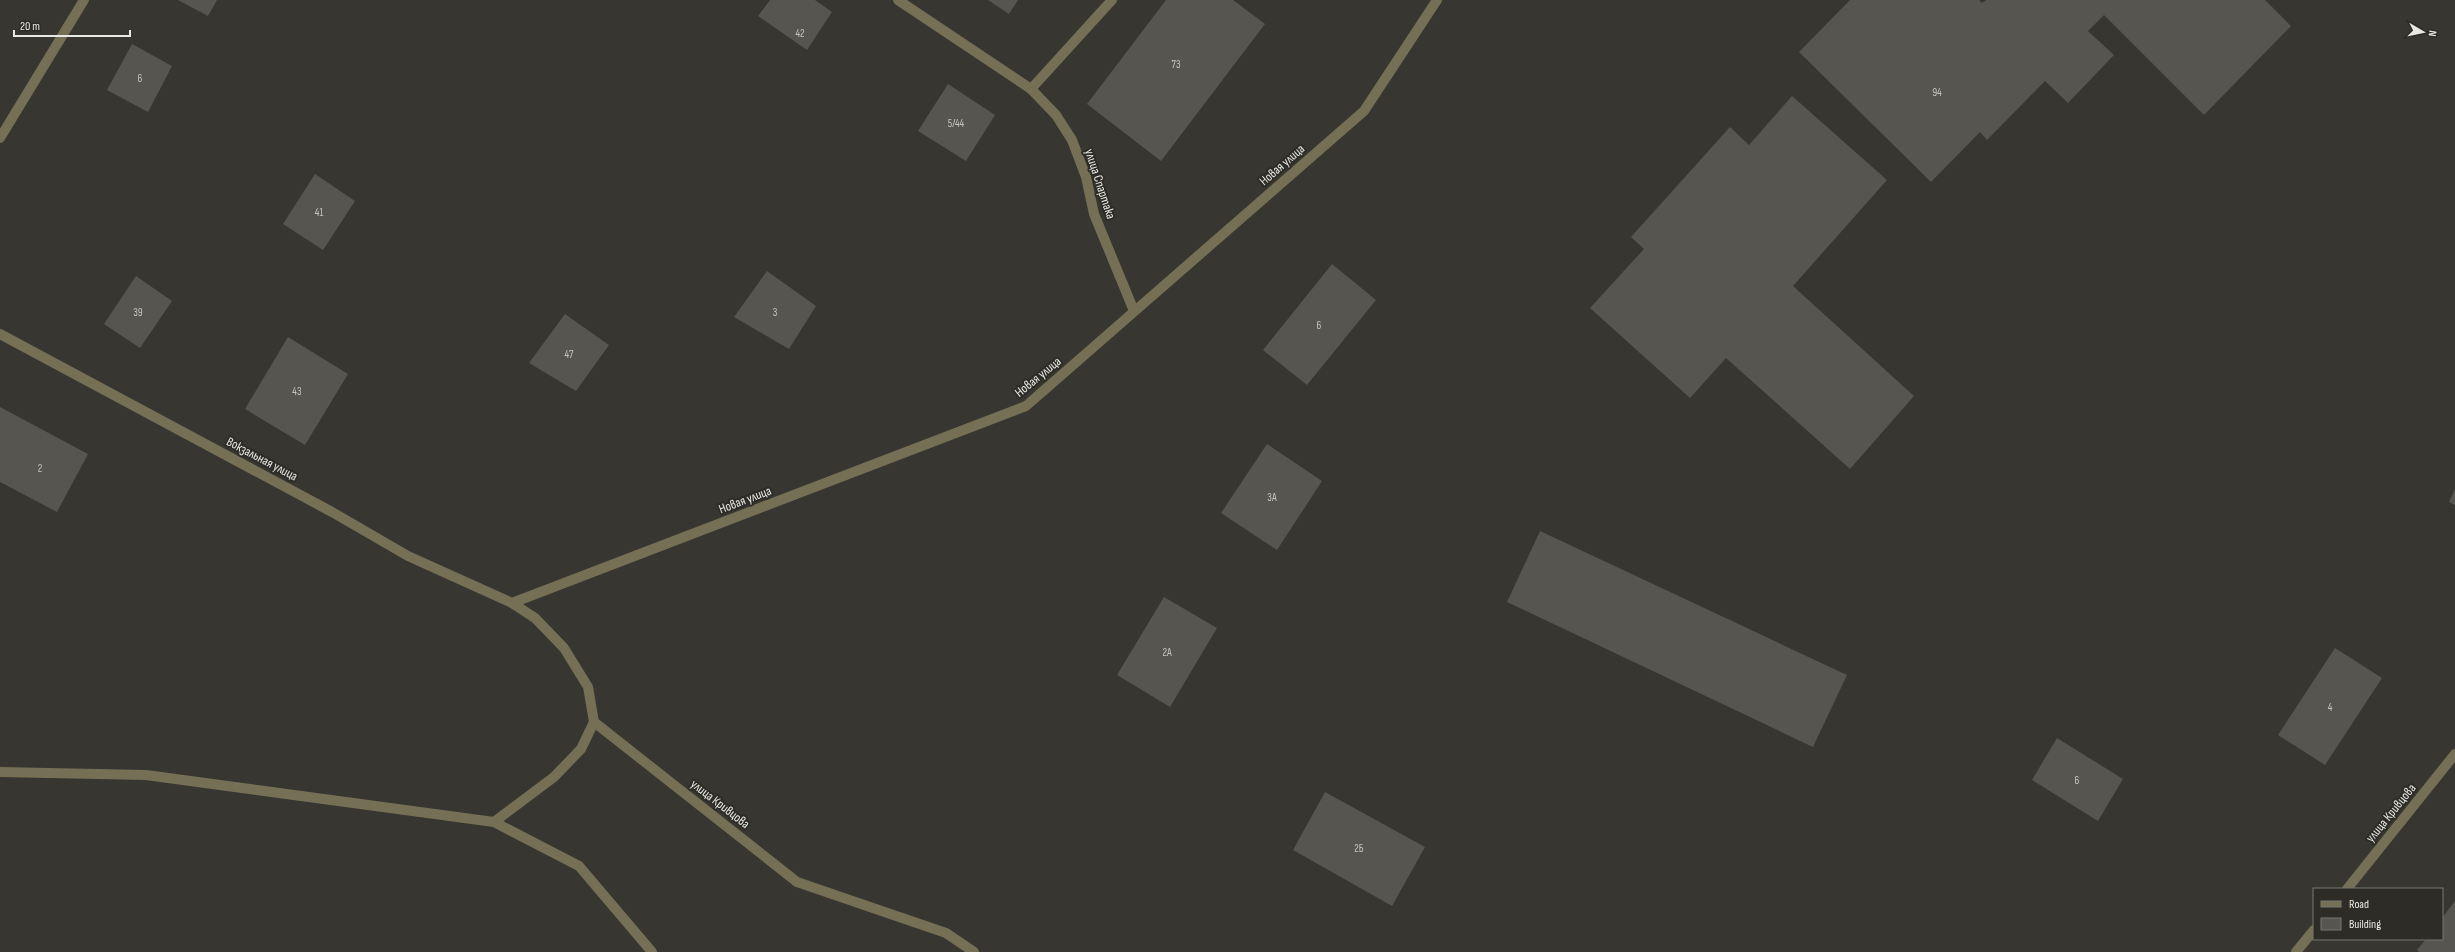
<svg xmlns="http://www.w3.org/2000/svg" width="2455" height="952" font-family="'Sofia Sans Condensed',sans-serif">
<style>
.building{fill:#57554f}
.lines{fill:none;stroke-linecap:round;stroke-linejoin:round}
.lane{stroke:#756f55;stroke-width:10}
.street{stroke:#756f55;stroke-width:10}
.labels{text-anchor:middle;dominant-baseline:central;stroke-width:4;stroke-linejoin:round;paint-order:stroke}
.number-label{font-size:11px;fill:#c4c3bf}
.street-label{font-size:13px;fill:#e8e8e4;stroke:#2d2c26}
</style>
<rect width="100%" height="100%" fill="#373630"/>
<g class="building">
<polygon points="178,0 217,0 208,16"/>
<polygon points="770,0 815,0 832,12 807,50 758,16"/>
<polygon points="988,0 1018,0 1009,14"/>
<polygon points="1166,0 1233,0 1265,24 1161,161 1087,104"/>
<polygon points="1850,0 1979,0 1982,3 1986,0 2265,0 2291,26 2204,115 2104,15 2088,31 2114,55 2068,103 2045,81 1987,140 1980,132 1931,182 1799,52"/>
<polygon points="132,44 172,66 148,112 107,90"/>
<polygon points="948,84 995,115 966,161 918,131"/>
<polygon points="1792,96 1887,180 1793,286 1914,396 1850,469 1726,358 1690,398 1590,308 1644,249 1631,237 1730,127 1749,145"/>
<polygon points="315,174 355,201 323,250 283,224"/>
<polygon points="1332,264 1376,300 1307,385 1263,350"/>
<polygon points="767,271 816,306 789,349 734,317"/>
<polygon points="136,276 172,301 140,348 104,324"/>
<polygon points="565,314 609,345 576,391 529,363"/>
<polygon points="288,337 348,374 305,445 245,409"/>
<polygon points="0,407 88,454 57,512 0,482"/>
<polygon points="1267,444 1322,481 1277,550 1221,513"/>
<polygon points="2455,489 2455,505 2449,502"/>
<polygon points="1540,531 1847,675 1813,747 1507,602"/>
<polygon points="1164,597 1217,628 1170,707 1117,675"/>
<polygon points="2335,648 2382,678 2325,765 2278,735"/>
<polygon points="2057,738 2123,779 2098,821 2032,780"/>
<polygon points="1325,792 1425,847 1392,906 1293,850"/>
<polygon points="2455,901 2455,952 2419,952 2417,950 2426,939 2442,939 2442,918"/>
</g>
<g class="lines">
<g class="lane">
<polyline points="512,603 535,618 564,648 588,687 594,722 797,882 946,933 974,952"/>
<polyline points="594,722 581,749 554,777 494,822 579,866 652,952"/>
</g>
<g class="street">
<polyline points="898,0 1031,89 1056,115 1072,140 1086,177 1094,214 1134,311"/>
<polyline points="1031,89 1112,0"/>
<polyline points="0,138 84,0"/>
<polyline points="0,334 332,512 408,556 512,603 1026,406 1364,111 1437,0"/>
<polyline points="0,772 146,775 494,822"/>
<polyline points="2347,889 2455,754"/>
<polyline points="2296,952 2314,930"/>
</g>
</g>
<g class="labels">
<g class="number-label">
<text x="800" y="33">42</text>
<text x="1176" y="64">73</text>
<text x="140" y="78">6</text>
<text x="1937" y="92">94</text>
<text x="956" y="123">5/44</text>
<text x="319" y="212">41</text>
<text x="138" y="312">39</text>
<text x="775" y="312">3</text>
<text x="1319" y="325">6</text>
<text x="569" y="354">47</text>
<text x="297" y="391">43</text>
<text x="40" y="468">2</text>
<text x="1272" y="497">3А</text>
<text x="1167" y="652">2А</text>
<text x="2330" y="707">4</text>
<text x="2077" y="780">6</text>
<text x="1359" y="848">2Б</text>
</g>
<g class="street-label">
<text transform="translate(1282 165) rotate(-41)">Новая улица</text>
<text transform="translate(1100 184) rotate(72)">улица Спартака</text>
<text transform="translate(1038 377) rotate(-39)">Новая улица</text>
<text transform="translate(262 459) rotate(28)">Вокзальная улица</text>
<text transform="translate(745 500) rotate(-21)">Новая улица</text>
<text transform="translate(720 804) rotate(38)">улица Кривцова</text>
<text transform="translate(2391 813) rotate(-51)">улица Кривцова</text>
</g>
</g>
<rect x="2313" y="888" width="130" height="52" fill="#2d2c26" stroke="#787772"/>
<rect x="2321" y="901" width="20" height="6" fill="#756f55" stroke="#787772"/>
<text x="2349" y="908" font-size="12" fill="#e8e8e4">Road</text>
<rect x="2321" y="918" width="20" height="12" fill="#57554f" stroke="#787772"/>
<text x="2349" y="928" font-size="12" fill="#e8e8e4">Building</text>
<g transform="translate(2423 32) rotate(99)" stroke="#2d2c26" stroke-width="3" paint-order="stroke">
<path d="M0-3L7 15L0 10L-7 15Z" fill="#e8e8e4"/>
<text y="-6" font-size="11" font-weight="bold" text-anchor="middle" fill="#e8e8e4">N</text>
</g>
<path d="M14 30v6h116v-6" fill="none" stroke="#e8e8e4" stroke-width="2"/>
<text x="20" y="30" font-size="12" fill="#e8e8e4" stroke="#2d2c26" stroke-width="3" paint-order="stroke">20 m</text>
</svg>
